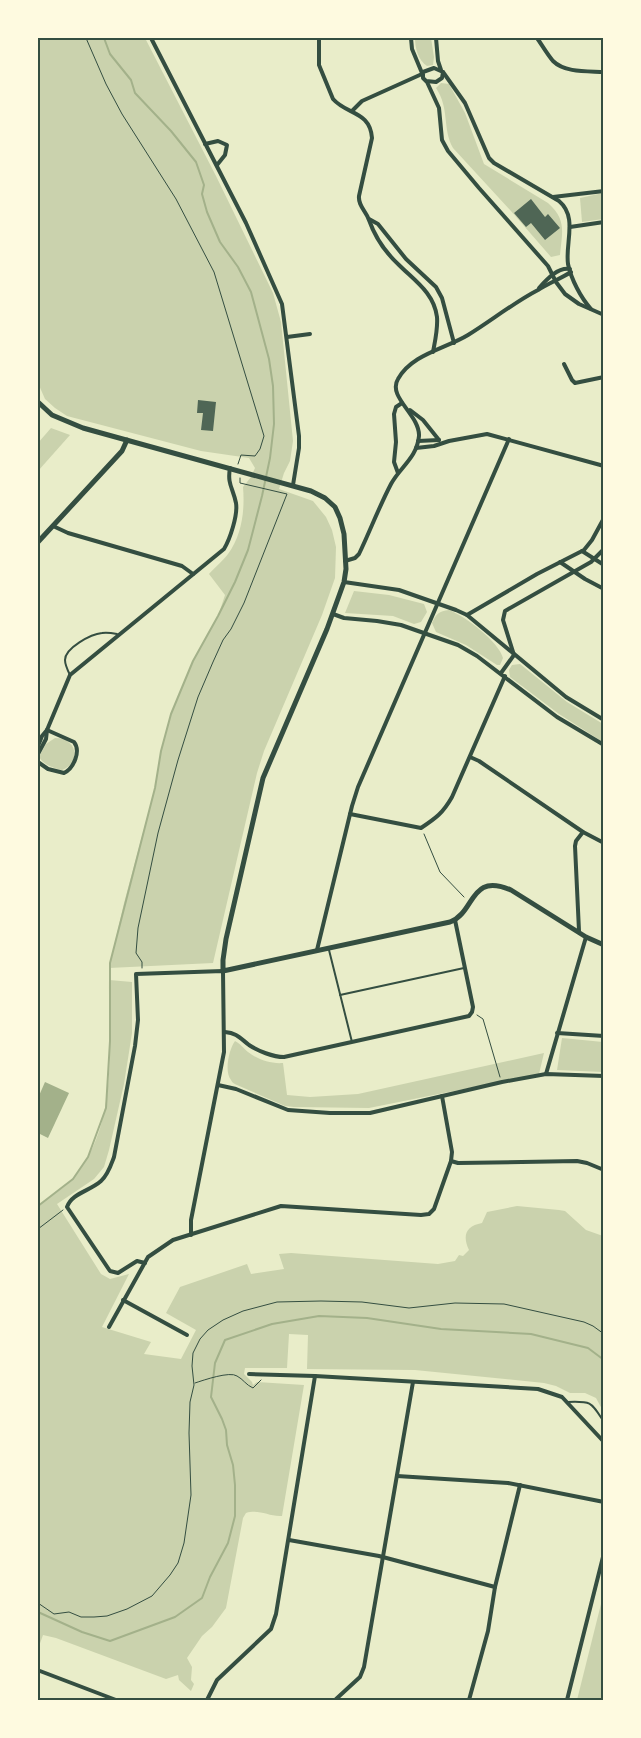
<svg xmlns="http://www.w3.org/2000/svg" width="641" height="1738" font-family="'Titillium Web',sans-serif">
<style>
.green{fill:#cad2ad}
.water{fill:#a3b18a}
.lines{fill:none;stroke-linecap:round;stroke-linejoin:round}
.stream{stroke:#a3b18a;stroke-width:2}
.building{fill:#4f6655}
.path{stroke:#344e41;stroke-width:1}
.service{stroke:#344e41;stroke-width:2}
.minor{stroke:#344e41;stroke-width:4}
.tertiary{stroke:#344e41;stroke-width:5}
.neatline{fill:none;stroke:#344e41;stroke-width:2}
</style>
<rect width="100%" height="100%" fill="#e9edc9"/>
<g class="green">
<path d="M38,38H145L216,176L273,293L281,322L293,441L290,461L284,473L279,489L313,501L326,517L332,530L336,547L335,578L322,615L264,751L257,773L213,963L109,968L124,903L155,788L161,751L171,714L193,661L218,616L225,595L209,574C215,567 223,561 228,554C242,535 245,510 243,487L251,477L255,468L249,458L201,451L67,416L55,408L45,399L38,383V300L40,293L38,291Z"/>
<path d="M415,38H431L434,57L433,65L427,66C418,60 415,48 415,38Z"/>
<path d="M441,83L449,84L465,113L484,164L548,203C567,220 562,232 560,255L551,257L511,211L453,148C442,128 450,109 436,88Z"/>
<polygon points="603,193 603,219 582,222 580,198"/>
<polygon points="51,428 70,435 38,471 38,443"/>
<polygon points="354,591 389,595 424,604 427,612 421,622 414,624 393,616 345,613"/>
<path d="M449,610C465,616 499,642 503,658L500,665H497L466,645L436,632L432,623C436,614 439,611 449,610Z"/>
<polygon points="520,664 567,702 603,724 603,742 559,714 510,677 509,670 512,665"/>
<path d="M55,738C78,738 81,763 62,770C53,768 44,765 39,757L46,744Z"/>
<path d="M109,980L132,982V1033L124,1084L109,1150L104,1167L94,1179L57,1204L101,1274L110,1279L129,1274L102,1327L151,1342L144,1354L181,1359L196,1330L166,1313L180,1287L247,1264L251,1274L284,1269L279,1254L291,1253L438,1264L455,1261L459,1255L463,1256L469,1250C462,1235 466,1226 482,1223L487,1212L517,1206L559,1210L565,1211L586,1230L603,1236V1411L596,1398L585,1393H570L556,1386L544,1383L415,1370L307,1369L308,1335L289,1334L287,1368H245L244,1374L252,1382L253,1385L257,1382L304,1385L282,1516C269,1517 260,1509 246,1513L243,1518L226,1608L212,1627L202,1636L187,1658L192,1667L191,1680L194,1684L191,1691L179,1680L178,1675L166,1679L56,1638L43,1635L38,1649V1206C49,1197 65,1188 74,1177C120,1122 108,1046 109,980Z"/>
<polygon points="562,1038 603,1042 603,1072 557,1070"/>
<path d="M235,1041C241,1044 243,1048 248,1052C258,1060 271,1064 283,1063L287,1095L310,1097L358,1094L544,1053L539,1074L369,1108L294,1107L285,1106L237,1085C235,1084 232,1083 231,1080C224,1072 229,1049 235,1041Z"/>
<polygon points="601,1604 604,1605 603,1700 577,1700"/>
</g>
<polygon class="water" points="45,1082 69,1093 48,1138 38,1133 38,1098"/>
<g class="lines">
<g class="stream">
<polyline points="38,1206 73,1179 88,1157 106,1108 110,1041 110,963 155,788 161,751 171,714 193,661 218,616 235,582 248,550 262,496 270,458 274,424 273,386 269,359 251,292 238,267 220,242 207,212 202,194 204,185 196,162 171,131 135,93 131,80 110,54 104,38"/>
<polyline points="38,1612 82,1632 110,1641 175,1617 202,1598 210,1577 228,1543 235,1516 235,1485 233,1465 227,1445 226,1430 222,1419 211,1397 215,1363 225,1340 272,1324 319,1316 367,1318 441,1329 531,1334 588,1348 604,1360"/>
</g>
</g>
<g class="building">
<polygon points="531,199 545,217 548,214 560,228 545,240 531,223 526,227 514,213"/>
<polygon points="198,400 216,402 213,431 201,430 203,413 197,413"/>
</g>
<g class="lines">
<g class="path">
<polyline points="86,38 106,84 122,114 176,199 214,272 264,436 260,449 255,456 241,455 238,464"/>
<polyline points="424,834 440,872 464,897"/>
<polyline points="142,968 142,962 136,953 138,928 158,833 178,760 198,697 213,662 223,640 231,629 244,603 287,494 240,483 240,478"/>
<polyline points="477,1015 483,1019 500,1077"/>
<polyline points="38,1229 63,1210"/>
<path d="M195,1383C204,1380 230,1371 237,1376C243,1379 246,1385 253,1388L261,1380"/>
<polyline points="38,1603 54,1614 69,1612 81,1617 94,1617 107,1616 127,1609 152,1596 170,1575 178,1563 184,1543 191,1495 189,1433 190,1402 194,1385 192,1366 193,1353 200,1339 208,1330 223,1320 243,1311 277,1302 321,1301 362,1302 409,1308 455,1303 504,1304 584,1322 593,1326 604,1334"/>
</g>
<g class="service">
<path d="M70,675C68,671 65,665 65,660C65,648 91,634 102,633C107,632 112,633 117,634"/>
<polyline points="329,950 352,1042"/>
<polyline points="340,995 464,968"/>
<path d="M568,1402C592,1401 591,1402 604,1422"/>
</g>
<g class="minor">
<polyline points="151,38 246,223 282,304 299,436 299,448 293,485"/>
<path d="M319,38V65L333,99C347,115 370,111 372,138L359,196C358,206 366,211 369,220C375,237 386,253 399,265C415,281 434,293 437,317C438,329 435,341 433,352"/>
<polyline points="411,38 412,49 422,73"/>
<polyline points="436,38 438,61 441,70"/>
<path d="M537,38C542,45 547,54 553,61C565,73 588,71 604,72"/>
<polygon points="434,68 443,72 442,78 436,82 426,81 423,78 423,72"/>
<path d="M443,72L465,103L489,158L494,163L559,201C578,217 565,243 568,264C571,279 581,298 591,309"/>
<polyline points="427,82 439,108 442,140 448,151 479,188 548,266 556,282 565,294 579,304 604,315"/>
<polyline points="352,111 362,101 422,74"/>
<polyline points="205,144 218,141 227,145 225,155 217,165"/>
<polyline points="553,197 604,191"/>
<polyline points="369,219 378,224 406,259 436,287 442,298 454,343"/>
<polyline points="570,227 604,222"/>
<path d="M539,288C547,279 558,267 570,269"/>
<polyline points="287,337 310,334"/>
<polyline points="564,364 572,380 575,383 604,377"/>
<polyline points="410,410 423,420 439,440"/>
<polyline points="418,441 439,440"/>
<polyline points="416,448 434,446 449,441 487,434 604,466"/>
<polyline points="398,473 394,462 396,442 394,414 396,407 402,403"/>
<polyline points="53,526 68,533 182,566 193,574"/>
<polyline points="582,551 604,565"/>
<path d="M345,561L355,558L359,554C370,531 379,507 391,484C400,467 417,458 419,436C420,415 387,397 398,379C412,354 445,349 468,335C491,321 513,303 538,290C549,283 560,279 571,272"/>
<polyline points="560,562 585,579 604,589"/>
<polyline points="344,582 399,590 456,610 467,615 566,697 604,720"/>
<polyline points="333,614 344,618 377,621 401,625 458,645 477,656 557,717 604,745"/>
<polyline points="467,615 537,574 584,550 592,540 604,518"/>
<polyline points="501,673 514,655 503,620 505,611 591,562 604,549"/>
<polyline points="38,746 42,736 47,730"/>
<path d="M38,754L46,739L47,730L70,675L224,549C230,539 238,515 236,503C233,488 227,484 230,468"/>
<polyline points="470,757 479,761 583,832 604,843"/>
<path d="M38,762L48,769L64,773C74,768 81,751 74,742L47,730"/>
<path d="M350,814L421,828C436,818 443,813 452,797L505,676"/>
<polyline points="579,931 575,846 576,841 583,832"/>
<polyline points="317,950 352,806 358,787 509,439"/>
<path d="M225,1032C237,1033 240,1038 249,1045C258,1051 273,1057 284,1057L469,1016L472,1012L473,1007L455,920"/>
<polyline points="557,1033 604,1036"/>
<polyline points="546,1074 586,937"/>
<polyline points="218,1085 236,1089 288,1110 330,1113 370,1113 502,1082 546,1074 604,1076"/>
<polyline points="451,1161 458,1163 577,1161 587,1163 604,1170"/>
<path d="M145,1263L137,1261L118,1273L110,1271L67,1207C72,1193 90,1191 101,1181C108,1175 111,1165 114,1157L135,1046L138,1020L136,974L223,971L224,1052L191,1220V1235"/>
<polyline points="123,1300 187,1335"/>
<polyline points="109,1327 148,1257 173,1240 281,1206 421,1215 429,1214 434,1209 451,1161 452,1152 442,1096"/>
<polyline points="249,1374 315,1376 538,1389 562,1397 604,1442"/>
<polyline points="397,1476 508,1483 604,1502"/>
<polyline points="289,1540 379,1556 495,1587"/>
<polyline points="40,1671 116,1700"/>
<polyline points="207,1700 217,1680 271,1629 276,1614 315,1376"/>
<polyline points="335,1700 360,1677 364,1667 413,1382"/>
<polyline points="469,1700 488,1631 495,1587 520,1485"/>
<polyline points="567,1700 604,1553"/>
</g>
<g class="tertiary">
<path d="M38,402L52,415L83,428L311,491L325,498L335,507L340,518L344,534L346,569L344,582L327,629L263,778L226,939L223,960V971L450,922C476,912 469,872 511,890L586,937L604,945"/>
<polyline points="38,542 122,451 127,440"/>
</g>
</g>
<rect width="641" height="1738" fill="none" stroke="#fefae0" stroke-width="78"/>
<rect x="39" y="39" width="563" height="1660" class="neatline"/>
</svg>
